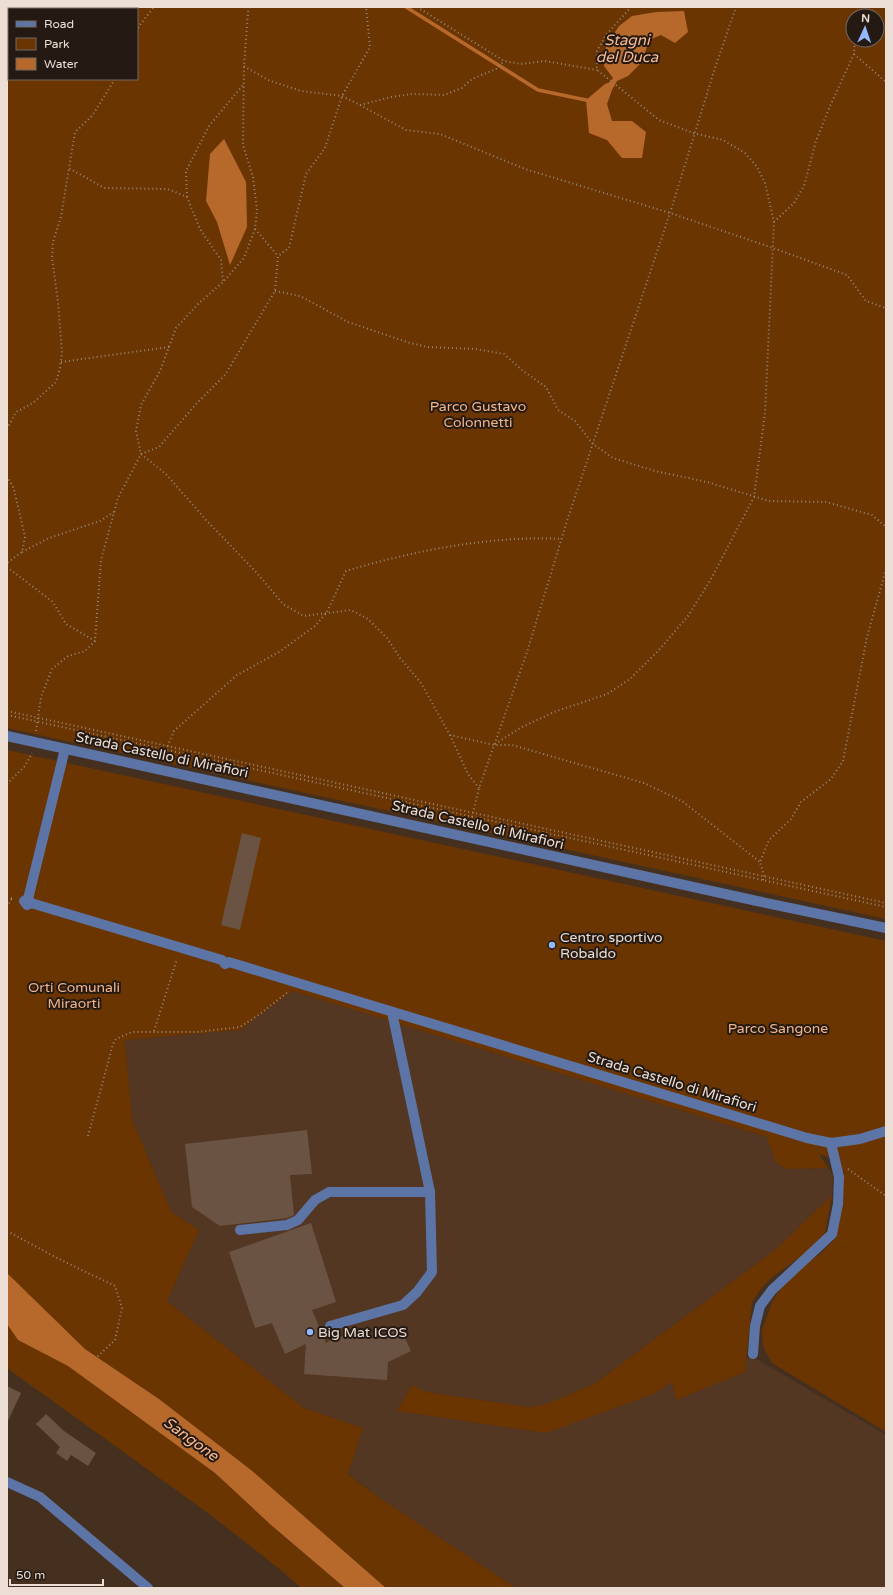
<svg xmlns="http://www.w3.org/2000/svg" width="893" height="1595" font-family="'Varela Round',sans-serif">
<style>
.built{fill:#533723}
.green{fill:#6b3502;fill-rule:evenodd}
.water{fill:#b6692b}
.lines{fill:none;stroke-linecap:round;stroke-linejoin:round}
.stream{stroke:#b6692b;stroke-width:3.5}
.building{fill:#6b5343}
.path{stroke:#978578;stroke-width:2;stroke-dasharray:1 3;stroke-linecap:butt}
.minor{stroke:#5c75a6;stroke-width:10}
.poi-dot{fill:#94b7fd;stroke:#241a13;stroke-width:1.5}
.labels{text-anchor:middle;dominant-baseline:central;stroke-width:4;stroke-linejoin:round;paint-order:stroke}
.park-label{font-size:14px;fill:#f2b489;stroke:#241a13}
.street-label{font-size:14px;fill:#ecded4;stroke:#241a13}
.poi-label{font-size:14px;fill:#ecded4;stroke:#241a13;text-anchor:start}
.water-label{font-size:15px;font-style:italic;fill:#f9ba8f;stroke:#241a13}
</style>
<rect width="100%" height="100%" fill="#453020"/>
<polygon class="built" points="292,991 767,1137 776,1163 787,1169 828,1168 833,1175 832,1195 775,1250 594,1384 544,1405 528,1407 426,1392 412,1385 397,1411 546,1433 657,1391 672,1382 676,1400 745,1372 746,1358 753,1357 886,1435 886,1588 516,1588 378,1497 348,1473 363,1428 304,1408 167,1301 199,1230 171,1212 132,1119 125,1040 240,1030"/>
<g class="green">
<path d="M21,7H886V919L7,728V47L9,41V79H137V9H20ZM853,16H877V40H853Z"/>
<polygon points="7,750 886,941 886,1432 772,1363 763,1347 762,1330 773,1300 783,1285 800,1268 819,1255 834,1240 839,1224 844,1172 835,1159 819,1154 828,1168 787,1169 776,1163 767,1137 292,991 240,1030 125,1040 132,1119 171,1212 199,1230 167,1301 304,1408 363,1428 348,1474 378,1497 516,1588 386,1588 254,1473 159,1399 85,1349 7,1273"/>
<polygon points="832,1195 825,1233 818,1244 771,1278 760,1290 752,1302 745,1372 676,1400 672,1382 653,1394 546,1433 397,1411 412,1385 426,1392 528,1407 544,1405 594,1384 775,1250"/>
<polygon points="7,1324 18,1340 68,1366 215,1473 271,1525 345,1588 301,1588 282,1571 208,1513 7,1368"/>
</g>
<g class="water">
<polygon points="684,11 688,32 675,43 661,35 649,40 642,62 628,76 617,81 612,90 607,104 612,121 632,121 646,132 642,158 622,158 607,140 589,133 586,100 605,84 610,82 613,78 604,66 606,46 619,26 632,16 656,12"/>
<polygon points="224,139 246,182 247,227 230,265 217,222 206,201 210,154"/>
<polygon points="7,1273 85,1349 159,1399 251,1470 386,1588 345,1588 271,1525 215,1473 68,1366 18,1340 7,1324"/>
</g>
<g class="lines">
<polyline class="stream" points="406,7 538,90 586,100"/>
</g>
<g class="building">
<polygon points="242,833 261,838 240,930 221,925"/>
<polygon points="307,1130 312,1174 290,1175 294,1215 287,1218 220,1226 192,1207 185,1144"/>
<polygon points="311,1223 336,1302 312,1310 326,1343 337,1336 378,1339 400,1328 411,1351 388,1362 387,1380 304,1374 306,1344 285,1354 272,1323 255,1328 229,1252"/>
<polygon points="7,1386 21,1393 7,1423"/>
<polygon points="46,1414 64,1431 96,1453 88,1466 71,1455 67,1461 56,1453 60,1447 36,1424"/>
</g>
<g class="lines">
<g class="path">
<polyline points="49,7 55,9"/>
<polyline points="249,7 248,12 244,66 243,145 253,177 257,210 255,229 244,258 223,282 199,303 176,328 160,371 141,405 136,431 141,454 166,474 206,520 257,573 283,604 304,616 351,610 368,619 387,638 400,658 421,683 450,735 494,745 512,745 644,783 682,801 760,862"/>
<polyline points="417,7 504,61 521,64 545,61 597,70"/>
<polyline points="29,9 29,7"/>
<polyline points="856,16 857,7"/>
<polyline points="137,32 139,26 154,7"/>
<polyline points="854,54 886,82"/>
<polyline points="244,66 268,80 301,91 342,96 360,105 391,97 412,94 444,95 462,88 472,79 496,69 504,61"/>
<polyline points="7,71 9,65"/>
<polyline points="115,79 92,116 75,132 69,168 104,188 168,189 187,197 200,229 221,260 223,282"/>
<polyline points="611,81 597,70 597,51 606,35 631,7"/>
<polyline points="360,105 406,130 440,134 525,169 670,213 773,248 847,275 866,301 886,308"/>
<polyline points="187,197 186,171 209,126 243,85"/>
<polyline points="774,222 794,203 804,186 816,141 830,106 854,54 855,40"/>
<polyline points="255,229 278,256"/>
<polyline points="275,291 300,296 348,322 410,343 428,347 476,349 504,354 523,371 546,387 558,410 575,421 593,444 613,458 655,471 707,482 769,501 826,502 872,515 886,527"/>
<polyline points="61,362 169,347"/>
<polyline points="7,429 16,412 33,403 56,382 60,368 62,353 58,302 52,257 53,242 61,217 69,168"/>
<polyline points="7,476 14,489 25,537 22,552 7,563"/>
<polyline points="22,552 49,538 100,521 114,512"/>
<polyline points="7,567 53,602 66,624 95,641"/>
<polyline points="7,711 886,903"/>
<polyline points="7,715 886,907"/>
<polyline points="36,731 41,697 52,669 68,656 85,651 95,641 101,560 118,498 141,454 159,447 197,403 225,375 275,291 278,256 289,248 306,174 325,148 342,96 370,47 366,7"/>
<polyline points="450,735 468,774 479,788"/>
<polyline points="495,744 520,728 554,712 607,694 630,679 659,650 688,616 711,579 754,497 765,413 774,222 765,183 757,167 745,153 723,140 693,133 659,120 616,85"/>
<path d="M166,750L174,731L237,675L279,652L315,626L327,612L346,571C412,551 493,535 562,539"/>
<polyline points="7,784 25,766 32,753"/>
<polyline points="472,817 479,788 527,652 567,521 670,213 715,68 736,7"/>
<polyline points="763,880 764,876 760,862 769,840 791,819 801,802 831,779 843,761 867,637 886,569"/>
<polyline points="7,898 14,898"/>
<polyline points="7,907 12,898"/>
<polyline points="154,1031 177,959"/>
<polyline points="88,1136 113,1044 116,1039 132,1032 197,1032 240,1027 260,1014 288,992"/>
<polyline points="848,1169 886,1196"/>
<polyline points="7,1231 59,1259 115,1286 122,1308 115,1340 97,1357"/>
</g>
<g class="minor">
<polyline points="7,736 757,901 886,928"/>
<polyline points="28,899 65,749"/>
<polyline points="31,903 28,899 24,901 27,905 31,903 222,960 225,964 229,962 807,1138 831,1143 860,1139 886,1131"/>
<polyline points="240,1230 287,1225 298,1220 315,1200 329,1192 430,1192"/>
<polyline points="330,1326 403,1305 417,1292 432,1272 430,1192 392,1012"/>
<polyline points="753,1354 755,1326 760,1306 772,1290 832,1234 838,1204 839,1177 831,1143"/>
<polyline points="7,1482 40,1497 148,1588"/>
</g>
</g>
<g class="poi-dot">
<circle cx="552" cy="945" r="4"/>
<circle cx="310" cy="1332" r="4"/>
</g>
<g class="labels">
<g class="park-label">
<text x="478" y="406">Parco Gustavo<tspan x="478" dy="16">Colonnetti</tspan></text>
<text x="74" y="987">Orti Comunali<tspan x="74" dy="16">Miraorti</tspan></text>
<text x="778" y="1028">Parco Sangone</text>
</g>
<g class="street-label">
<text transform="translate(162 755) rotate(12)">Strada Castello di Mirafiori</text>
<text transform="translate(478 825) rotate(13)">Strada Castello di Mirafiori</text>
<text transform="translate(672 1082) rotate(17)">Strada Castello di Mirafiori</text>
</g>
<g class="poi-label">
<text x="560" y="937">Centro sportivo<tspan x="560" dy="16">Robaldo</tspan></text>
<text x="318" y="1332">Big Mat ICOS</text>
</g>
<g class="water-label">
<text x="627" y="40">Stagni<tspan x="627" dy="17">del Duca</tspan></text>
<text transform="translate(191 1439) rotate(36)">Sangone</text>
</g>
</g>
<rect width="893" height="1595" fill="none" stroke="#ecded4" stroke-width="16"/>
<rect x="8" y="8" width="130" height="72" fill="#241a13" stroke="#746860"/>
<rect x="16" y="21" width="20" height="6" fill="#5c75a6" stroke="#746860"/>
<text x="44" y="28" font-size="12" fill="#ecded4">Road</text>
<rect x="16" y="38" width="20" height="12" fill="#6b3502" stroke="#746860"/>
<text x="44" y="48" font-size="12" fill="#ecded4">Park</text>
<rect x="16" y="58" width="20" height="12" fill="#b6692b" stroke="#746860"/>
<text x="44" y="68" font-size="12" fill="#ecded4">Water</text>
<g transform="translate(865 28) rotate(3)"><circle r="19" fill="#241a13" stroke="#746860"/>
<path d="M0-3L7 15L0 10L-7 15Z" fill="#94b7fd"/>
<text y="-6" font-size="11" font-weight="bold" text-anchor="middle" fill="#ecded4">N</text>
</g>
<path d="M10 1579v6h93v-6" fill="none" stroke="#ecded4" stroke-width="2"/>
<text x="16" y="1579" font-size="12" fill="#ecded4" stroke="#241a13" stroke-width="3" paint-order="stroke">50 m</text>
</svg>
